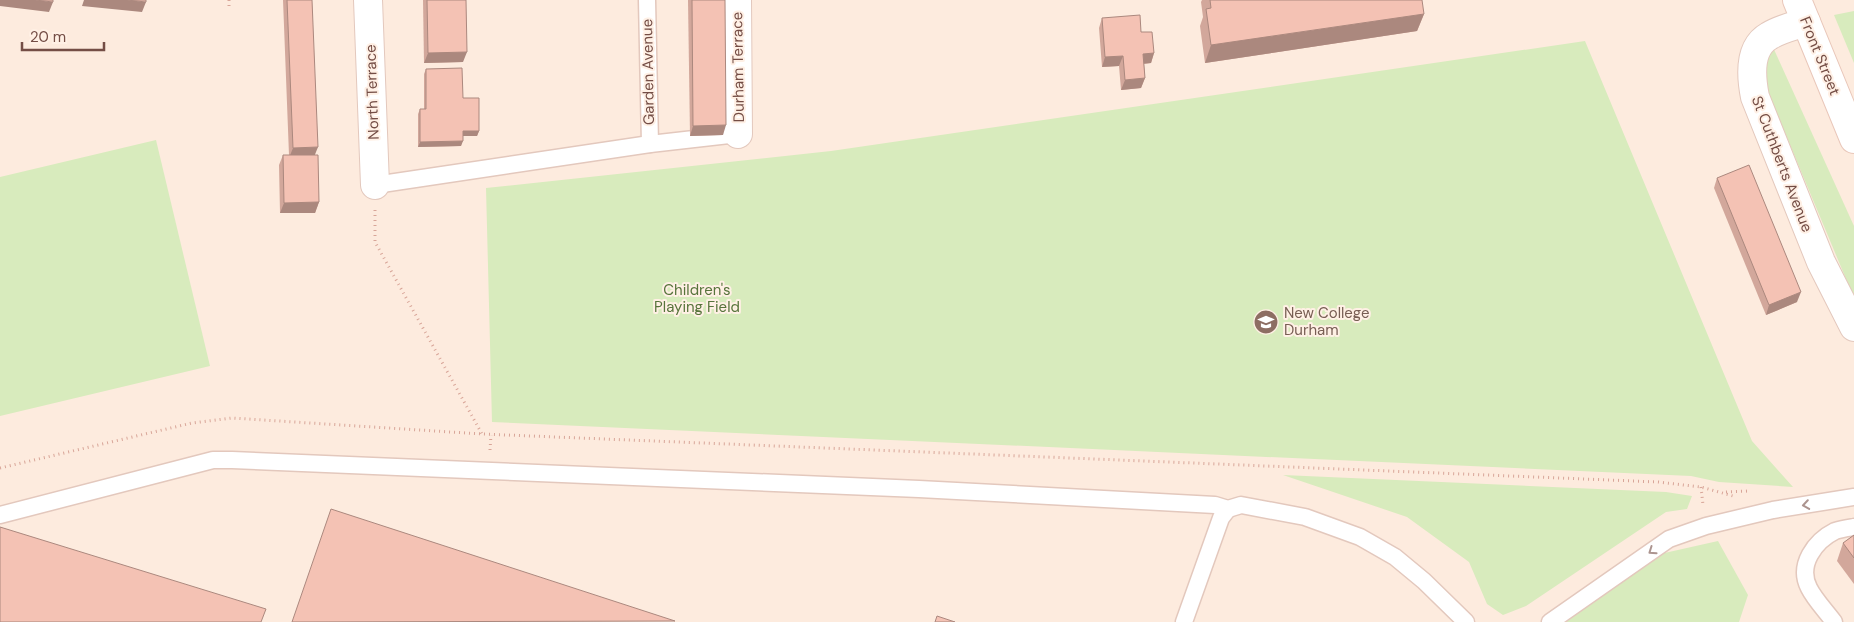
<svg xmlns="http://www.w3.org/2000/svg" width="1854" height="622" font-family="'DM Sans',sans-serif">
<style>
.green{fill:#d8ebbd}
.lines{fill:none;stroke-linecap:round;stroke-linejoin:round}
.lane-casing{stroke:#e3c8bd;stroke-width:19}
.street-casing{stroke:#e3c8bd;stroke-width:30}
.secondary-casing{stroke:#e9c7ba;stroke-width:30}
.path{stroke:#d8a598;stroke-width:3;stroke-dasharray:1 4;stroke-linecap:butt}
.lane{stroke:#fff;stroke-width:16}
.street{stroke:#fff;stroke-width:28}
.secondary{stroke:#fff;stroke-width:28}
.wall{fill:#d2a79b}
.shaded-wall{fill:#ab887e}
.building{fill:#f4c2b4;stroke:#ab887e}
.oneway{stroke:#ac948f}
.labels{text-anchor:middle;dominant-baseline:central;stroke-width:4;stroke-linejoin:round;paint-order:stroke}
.street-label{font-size:15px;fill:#744d45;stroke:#fff0e5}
.park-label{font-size:15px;fill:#57743b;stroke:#fff0e5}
.education-label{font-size:15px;fill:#785e54;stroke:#fff0e5;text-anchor:start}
</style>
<rect width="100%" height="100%" fill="#fdebde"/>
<g class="green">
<polygon points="1854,11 1854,63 1834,15"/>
<polygon points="1585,41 1752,441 1793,487 1719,482 1691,476 492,422 486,188 831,151"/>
<polygon points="1772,45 1854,226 1854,298 1767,90 1764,70"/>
<polygon points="156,140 210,366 0,416 0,177"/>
<polygon points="1283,475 1666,492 1692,496 1687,509 1666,512 1526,606 1503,615 1487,604 1469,562 1407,517"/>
<polygon points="1718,541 1748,595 1739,622 1566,622 1595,598 1660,554"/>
</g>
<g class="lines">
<defs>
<g id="lane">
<polyline points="647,0 650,144"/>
<polyline points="375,185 650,144 738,134"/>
<polyline points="0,515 213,460 232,460 919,489 1215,505 1228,509 1241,505 1305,517 1360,537 1395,557 1424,581 1466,622"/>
<polyline points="1184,622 1221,518 1228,509"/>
<polyline points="1550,622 1669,539 1706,526 1773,510 1854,497"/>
<path d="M1834,622C1826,611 1815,600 1809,588C1797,565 1815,541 1835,531C1841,529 1848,528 1854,527"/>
</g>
<g id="street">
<polyline points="368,0 375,185"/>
<polyline points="737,0 738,134"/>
<path d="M1806,22C1794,26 1780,29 1769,36C1748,48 1751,77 1755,97L1821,262L1854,327"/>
</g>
<polyline id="secondary" points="1797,0 1854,139"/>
</defs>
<use href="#lane" class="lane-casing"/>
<use href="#street" class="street-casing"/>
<use href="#secondary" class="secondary-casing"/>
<g class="path">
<polyline points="229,0 229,10"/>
<polyline points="375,210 375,242 482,434"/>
<polyline points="490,450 491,435"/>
<polyline points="0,468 192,423 232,418 482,434 1658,482 1701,487 1733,496"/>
<polyline points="1701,487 1703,505"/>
<polyline points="1726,492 1749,491"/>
</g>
<use href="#lane" class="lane"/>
<use href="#street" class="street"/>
<use href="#secondary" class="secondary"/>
</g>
<g class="wall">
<polygon points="283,0 312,0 315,155 319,202 315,213 280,213 279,165 283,155 289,155"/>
<polygon points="423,0 466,0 463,62 424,63"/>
<polygon points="688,0 725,0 723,135 690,136"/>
<polygon points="1202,0 1210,0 1424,14 1417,31 1205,63 1200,26 1203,17 1201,2"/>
<polygon points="1102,18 1141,32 1154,53 1151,63 1144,64 1145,78 1141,88 1121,90 1119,66 1102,67 1099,28"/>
<polygon points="426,69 463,98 479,131 477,136 463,136 461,146 418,147 418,114 420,109 424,109 424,74"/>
<polygon points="1717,178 1797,302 1766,315 1714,188"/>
<polygon points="1854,535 1854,584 1837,561 1843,543"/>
</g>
<g class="shaded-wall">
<polygon points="0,0 35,0 53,2 49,12 0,6"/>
<polygon points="84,0 127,0 146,2 142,12 82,6"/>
<polygon points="1424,14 1417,31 1205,63 1211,45"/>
<polygon points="467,52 463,62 424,63 428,53"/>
<polygon points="1154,53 1151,63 1139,64 1143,54"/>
<polygon points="1123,56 1119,66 1102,67 1105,57"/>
<polygon points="1145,78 1141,88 1121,90 1125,80"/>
<polygon points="726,125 723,135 690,136 693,126"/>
<polygon points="463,131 479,131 477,136 461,136"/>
<polygon points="463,141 461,146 418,147 420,142"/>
<polygon points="318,147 314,157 289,158 293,148"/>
<polygon points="319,202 315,213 280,213 284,203"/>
<polygon points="1801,292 1797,302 1766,315 1769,305"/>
</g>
<g class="building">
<polygon points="35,0 53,0 53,2"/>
<polygon points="127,0 146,0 146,2"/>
<polygon points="287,0 312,0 318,147 293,148"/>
<polygon points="427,0 466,0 467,52 428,53"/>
<polygon points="692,0 725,0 726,125 693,126"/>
<polygon points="1210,0 1422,0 1424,14 1211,45 1206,9 1211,8"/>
<polygon points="1140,15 1141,32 1152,32 1154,53 1143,54 1145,78 1125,80 1123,56 1105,57 1102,18"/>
<polygon points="462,68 463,98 479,98 479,131 463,131 463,141 420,142 420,109 426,109 426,69"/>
<polygon points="283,155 318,155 319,202 284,203"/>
<polygon points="1749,165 1801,292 1769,305 1717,178"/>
<polygon points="331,509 675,621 292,622"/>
<polygon points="0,527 266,609 261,622 0,622"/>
<polygon points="1854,535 1854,558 1843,543"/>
<polygon points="937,616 955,622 935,622"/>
</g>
<defs><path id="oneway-chevron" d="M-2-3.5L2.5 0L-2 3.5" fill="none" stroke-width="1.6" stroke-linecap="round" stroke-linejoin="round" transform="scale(1.25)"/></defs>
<g class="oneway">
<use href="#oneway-chevron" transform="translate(1806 505) rotate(171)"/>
<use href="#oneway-chevron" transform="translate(1652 551) rotate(145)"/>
</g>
<defs>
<symbol id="university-disc" viewBox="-11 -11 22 22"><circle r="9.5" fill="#8d6e63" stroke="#fff0e5"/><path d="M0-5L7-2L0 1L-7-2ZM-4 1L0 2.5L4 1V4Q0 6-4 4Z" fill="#fff"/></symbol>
</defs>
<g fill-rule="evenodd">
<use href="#university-disc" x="1252" y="308" width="28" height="28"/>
</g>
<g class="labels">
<g class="street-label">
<text transform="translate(1820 56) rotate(68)">Front Street</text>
<text transform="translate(738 67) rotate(-91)">Durham Terrace</text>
<text transform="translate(648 72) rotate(-91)">Garden Avenue</text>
<text transform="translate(372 92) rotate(-92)">North Terrace</text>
<text transform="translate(1782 164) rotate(69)">St Cuthberts Avenue</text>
</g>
<g class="park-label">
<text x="697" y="290">Children's<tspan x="697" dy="17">Playing Field</tspan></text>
</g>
<g class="education-label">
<text x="1284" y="313">New College<tspan x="1284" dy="17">Durham</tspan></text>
</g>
</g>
<path d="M22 42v8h82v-8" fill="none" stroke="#744d45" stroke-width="2.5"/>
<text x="30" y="42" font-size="15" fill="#744d45" stroke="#fff0e5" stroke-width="4" paint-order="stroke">20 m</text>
</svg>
